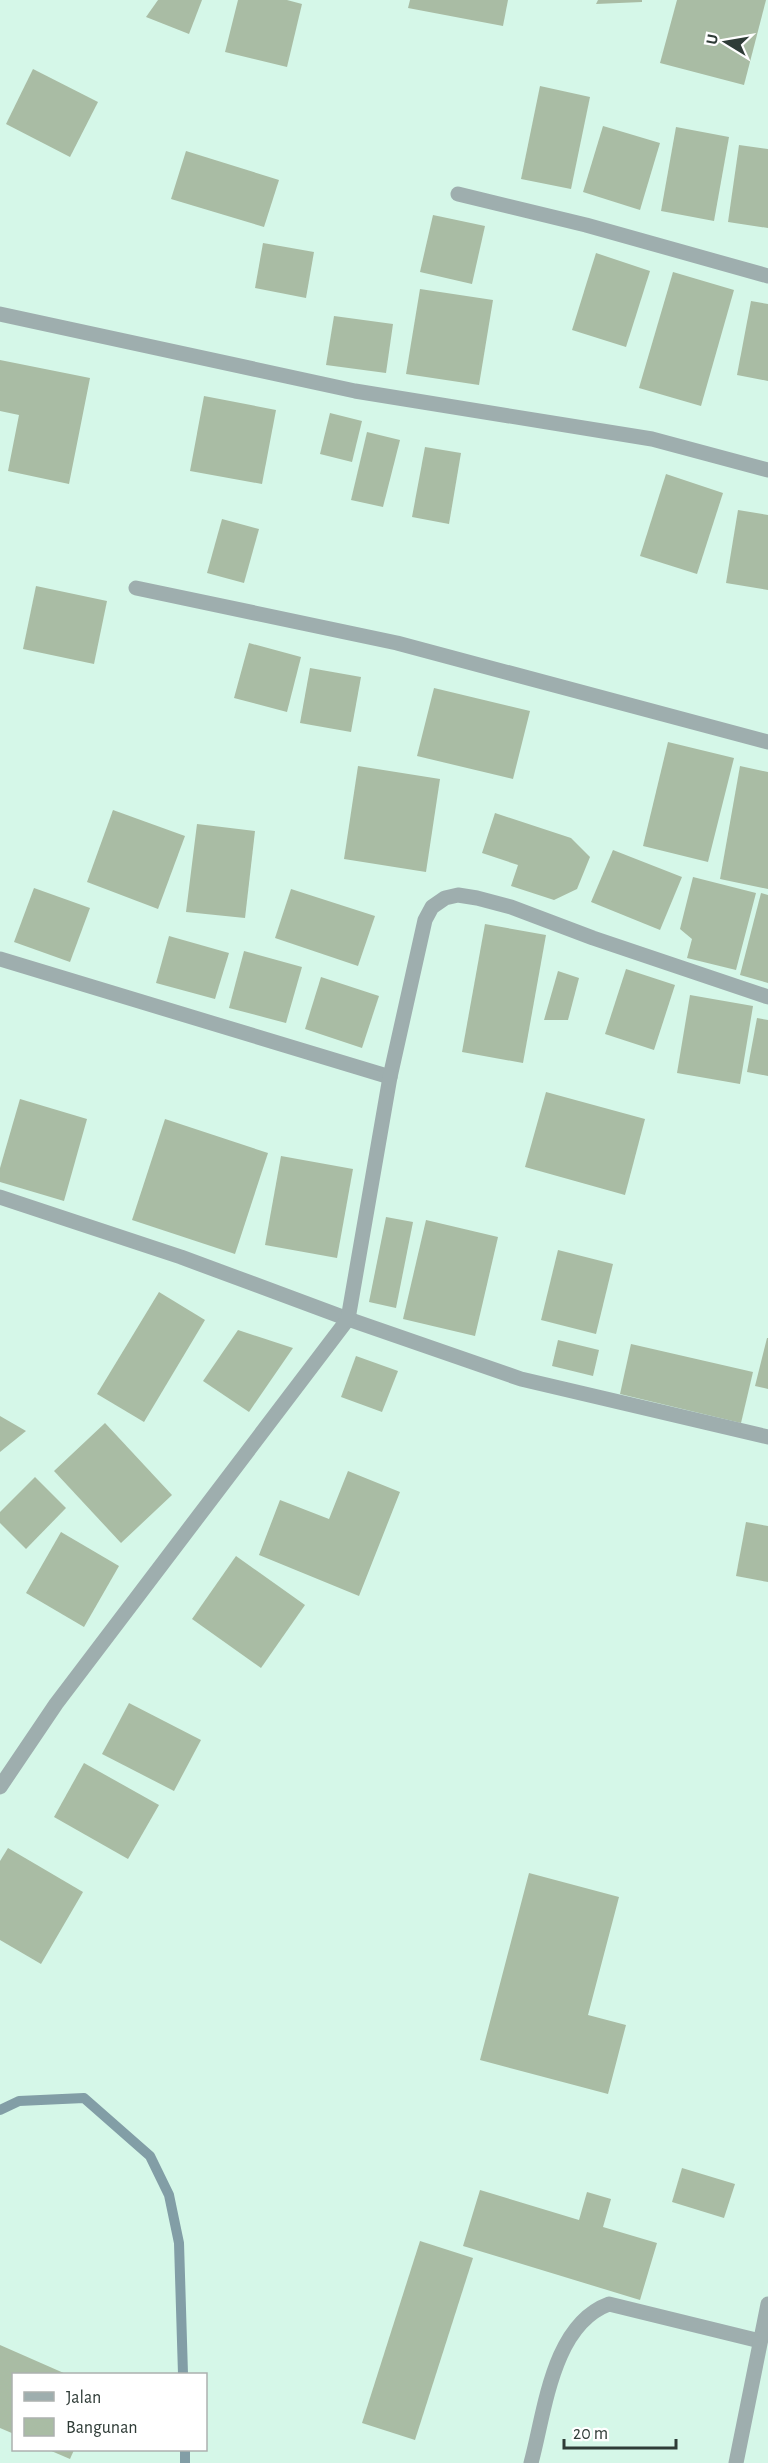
<svg xmlns="http://www.w3.org/2000/svg" width="768" height="2463" font-family="'Alegreya Sans',sans-serif">
<style>
.lines{fill:none;stroke-linecap:round;stroke-linejoin:round}
.stream{stroke:#829ea6;stroke-width:10}
.building{fill:#a9bca4}
.lane{stroke:#9eaeae;stroke-width:15}
.street{stroke:#9eaeae;stroke-width:15}
</style>
<rect width="100%" height="100%" fill="#d5f7e8"/>
<g class="lines">
<g class="stream">
<polyline points="0,2110 19,2101 84,2098 150,2156 169,2195 179,2243 183,2374"/>
<polyline points="185,2450 185,2463"/>
</g>
</g>
<g class="building">
<polygon points="158,0 202,0 189,34 146,17"/>
<polygon points="238,0 287,0 302,4 287,67 225,52"/>
<polygon points="410,0 508,0 503,26 408,8"/>
<polygon points="598,0 642,0 642,2 596,4"/>
<polygon points="677,0 766,0 744,85 660,63"/>
<polygon points="33,69 98,102 70,157 6,124"/>
<polygon points="540,86 590,97 571,189 521,179"/>
<polygon points="603,126 660,143 640,210 583,192"/>
<polygon points="676,127 729,137 714,221 661,211"/>
<polygon points="739,145 768,149 768,228 728,222"/>
<polygon points="186,151 279,180 264,227 171,199"/>
<polygon points="433,215 485,226 472,284 420,272"/>
<polygon points="263,243 314,252 306,298 255,288"/>
<polygon points="596,253 650,271 626,347 572,330"/>
<polygon points="673,272 734,290 701,406 639,388"/>
<polygon points="420,289 493,300 479,385 406,374"/>
<polygon points="751,301 768,304 768,381 737,375"/>
<polygon points="334,316 393,324 386,373 326,365"/>
<polygon points="0,360 90,378 69,484 8,471 19,415 0,411"/>
<polygon points="204,396 276,410 262,484 190,471"/>
<polygon points="330,413 362,421 352,462 320,454"/>
<polygon points="367,432 400,440 383,507 351,500"/>
<polygon points="425,447 461,453 449,524 412,517"/>
<polygon points="666,474 723,493 697,574 640,556"/>
<polygon points="738,510 768,515 768,590 726,583"/>
<polygon points="222,519 259,529 244,583 207,573"/>
<polygon points="36,586 107,601 94,664 23,649"/>
<polygon points="249,643 301,657 287,712 234,698"/>
<polygon points="310,668 361,677 351,732 300,723"/>
<polygon points="434,688 530,711 513,779 417,756"/>
<polygon points="668,742 734,758 708,862 643,846"/>
<polygon points="358,766 440,779 426,872 344,859"/>
<polygon points="740,766 768,772 768,889 720,879"/>
<polygon points="113,810 185,836 158,909 87,882"/>
<polygon points="495,813 571,838 590,857 577,889 554,900 511,886 518,865 482,853"/>
<polygon points="197,824 255,831 245,918 186,912"/>
<polygon points="613,850 682,877 660,930 591,902"/>
<polygon points="693,877 756,893 736,970 687,958 692,939 680,929"/>
<polygon points="34,888 90,908 70,962 14,942"/>
<polygon points="291,889 375,916 358,966 275,938"/>
<polygon points="761,893 768,895 768,983 740,975"/>
<polygon points="485,924 546,935 523,1063 462,1052"/>
<polygon points="169,936 229,953 215,999 156,983"/>
<polygon points="244,951 302,967 286,1023 229,1008"/>
<polygon points="626,969 675,985 654,1050 605,1034"/>
<polygon points="558,971 579,978 568,1020 544,1020"/>
<polygon points="321,977 379,996 362,1048 305,1029"/>
<polygon points="690,995 753,1006 740,1084 677,1073"/>
<polygon points="757,1018 768,1020 768,1076 747,1072"/>
<polygon points="546,1092 645,1119 625,1195 525,1167"/>
<polygon points="20,1099 87,1119 64,1201 0,1182 0,1168"/>
<polygon points="165,1119 268,1153 235,1254 132,1220"/>
<polygon points="281,1156 353,1169 337,1258 265,1245"/>
<polygon points="386,1217 413,1222 396,1308 369,1302"/>
<polygon points="426,1220 498,1237 475,1336 403,1319"/>
<polygon points="558,1250 613,1264 596,1334 541,1320"/>
<polygon points="159,1292 205,1320 144,1422 97,1394"/>
<polygon points="238,1330 293,1348 249,1412 203,1381"/>
<polygon points="767,1338 768,1338 768,1389 755,1386"/>
<polygon points="558,1340 599,1350 593,1376 552,1366"/>
<polygon points="631,1344 753,1372 741,1423 620,1394"/>
<polygon points="356,1356 398,1371 382,1412 341,1397"/>
<polygon points="0,1416 26,1431 0,1452"/>
<polygon points="105,1423 172,1495 121,1543 54,1471"/>
<polygon points="348,1471 400,1492 359,1596 259,1555 280,1500 329,1519"/>
<polygon points="35,1477 66,1508 26,1549 0,1523 0,1512"/>
<polygon points="746,1522 768,1526 768,1582 736,1576"/>
<polygon points="61,1532 119,1566 84,1627 26,1593"/>
<polygon points="236,1556 305,1605 261,1668 192,1619"/>
<polygon points="129,1703 201,1740 174,1791 102,1754"/>
<polygon points="84,1763 159,1805 128,1859 54,1817"/>
<polygon points="8,1848 83,1892 41,1964 0,1940 0,1861"/>
<polygon points="529,1873 619,1897 588,2015 626,2025 608,2094 480,2060"/>
<polygon points="682,2168 735,2184 724,2218 672,2202"/>
<polygon points="480,2190 579,2220 587,2192 611,2199 603,2227 657,2243 640,2300 463,2246"/>
<polygon points="420,2241 473,2258 415,2440 362,2423"/>
<polygon points="0,2345 66,2374 14,2374 14,2434 0,2428"/>
<polygon points="49,2450 74,2450 70,2459"/>
</g>
<g class="lines">
<path class="lane" d="M531,2463C545,2412 552,2325 609,2304L760,2341"/>
<g class="street">
<polyline points="458,194 586,225 768,276"/>
<polyline points="0,314 355,391 652,439 768,470"/>
<polyline points="136,588 397,643 768,742"/>
<polyline points="0,959 390,1077"/>
<polyline points="0,1197 181,1257 348,1319 521,1379 768,1437"/>
<polyline points="0,1787 56,1704 348,1319 390,1077 425,920 432,907 445,898 458,895 477,898 511,907 593,938 768,997"/>
<polyline points="736,2463 768,2304"/>
</g>
</g>
<rect x="12" y="2373" width="195" height="78" fill="#ffffff" stroke="#acb1af" stroke-width="1.5"/>
<rect x="24" y="2392" width="30" height="9" fill="#9eaeae" stroke="#acb1af" stroke-width="1.5"/>
<text x="66" y="2403" font-size="18" fill="#2f3c37">Jalan</text>
<rect x="24" y="2418" width="30" height="18" fill="#a9bca4" stroke="#acb1af" stroke-width="1.5"/>
<text x="66" y="2433" font-size="18" fill="#2f3c37">Bangunan</text>
<g transform="translate(726 42) rotate(281)" stroke="#ffffff" stroke-width="4.5" paint-order="stroke">
<path d="M0-4.5L10 22L0 15L-10 22Z" fill="#2f3c37"/>
<text y="-9" font-size="16" font-weight="bold" text-anchor="middle" fill="#2f3c37">U</text>
</g>
<path d="M564 2439v9h112v-9" fill="none" stroke="#2f3c37" stroke-width="3"/>
<text x="573" y="2439" font-size="18" fill="#2f3c37" stroke="#ffffff" stroke-width="4.5" paint-order="stroke">20 m</text>
</svg>
